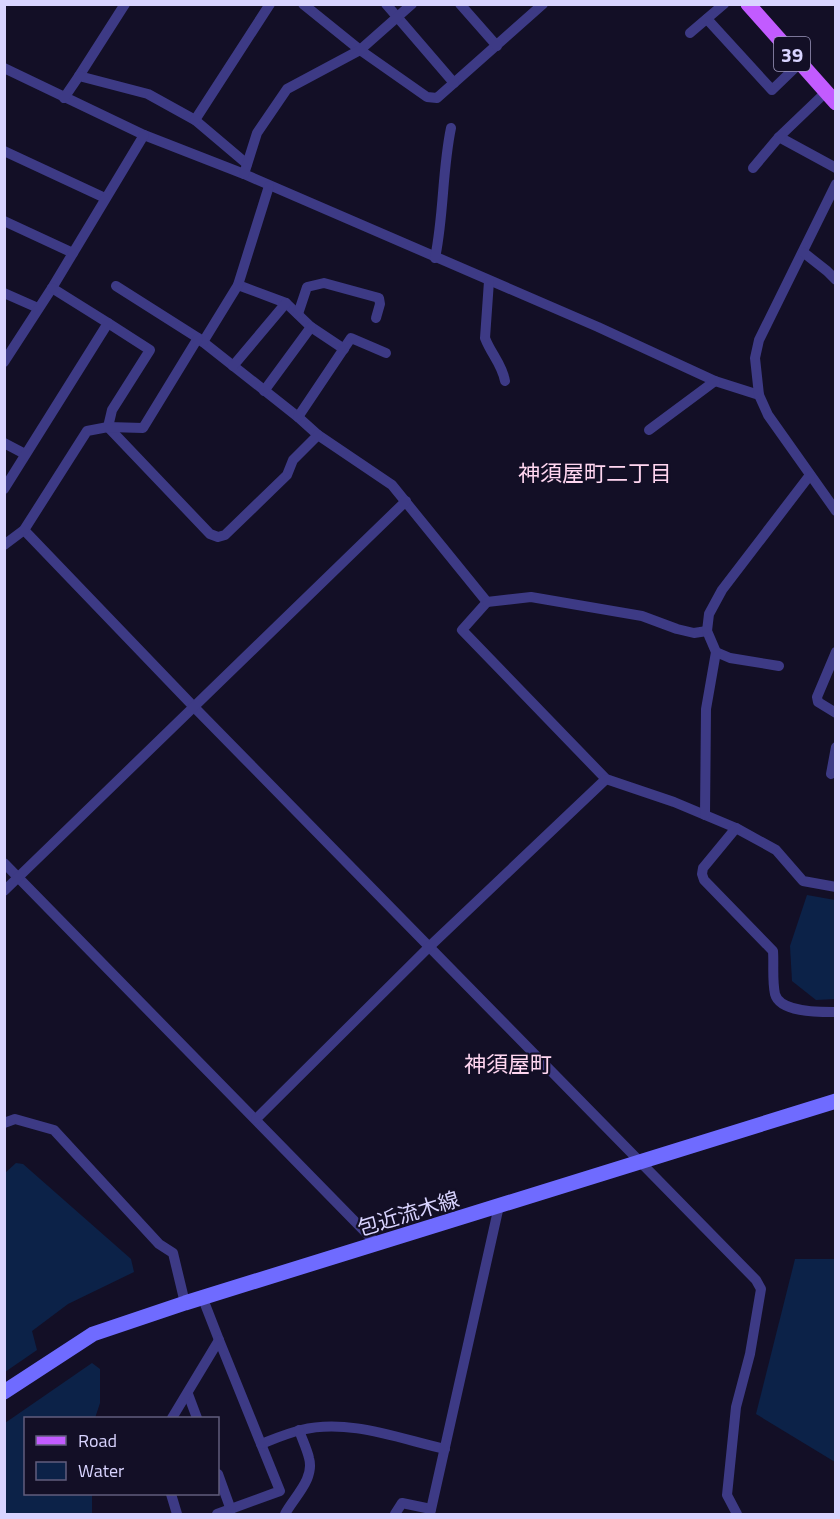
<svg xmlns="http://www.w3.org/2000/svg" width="840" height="1519" font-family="'Titillium Web','Noto Sans JP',sans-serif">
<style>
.water{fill:#0c2248}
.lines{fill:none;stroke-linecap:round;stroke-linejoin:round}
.street{stroke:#3d3a85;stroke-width:10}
.secondary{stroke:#6f6bff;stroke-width:15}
.primary{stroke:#c25bff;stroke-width:15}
.labels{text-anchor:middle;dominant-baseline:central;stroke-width:4.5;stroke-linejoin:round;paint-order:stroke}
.shield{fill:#130f26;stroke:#9e99be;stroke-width:1.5}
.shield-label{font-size:20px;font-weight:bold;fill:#d9d4ff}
.street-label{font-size:21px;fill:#d9d4ff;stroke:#130f26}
.neighbourhood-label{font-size:22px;fill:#ffd6f0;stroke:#130f26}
</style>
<rect width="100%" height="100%" fill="#130f26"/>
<g class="water">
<polygon points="807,895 835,900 835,999 816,1000 792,981 790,946"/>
<polygon points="16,1163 23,1164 131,1259 134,1272 68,1304 32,1331 37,1350 5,1372 5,1173"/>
<polygon points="795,1259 835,1259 835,1462 756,1414"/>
<polygon points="92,1363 100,1369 100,1403 95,1418 26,1418 26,1494 92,1494 92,1514 5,1514 5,1423"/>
</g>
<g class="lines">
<g class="street">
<polyline points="303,4 360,50 427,97 437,98 543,4"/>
<polyline points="386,4 454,83"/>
<polyline points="460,4 497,46"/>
<polyline points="707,19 772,90 800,63"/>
<polyline points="690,33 724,4"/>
<polyline points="4,68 144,135 244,174 598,327 715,381 759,395"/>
<polyline points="79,76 125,4"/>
<polyline points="64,98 79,76 148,94 195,120 247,164"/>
<polyline points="195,120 270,4"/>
<polyline points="779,137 836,168"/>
<polyline points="4,151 105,198"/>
<polyline points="753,168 779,137 826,92"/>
<polyline points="244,174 257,133 287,89 360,50 412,4"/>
<polyline points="836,184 759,340 755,358 759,395 768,415 836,511"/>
<polyline points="4,221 73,253"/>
<polyline points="803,252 827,271 836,280"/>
<path d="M435,258C444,215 442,171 451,128"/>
<path d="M489,281L485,338C491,354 502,364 505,381"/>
<polyline points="238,285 286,303 311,327 344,349"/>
<polyline points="116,286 198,338 298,417 318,435 392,485 487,602 462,630 606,779 674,802 736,828 776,850 803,881 836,887"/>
<polyline points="4,293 38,308"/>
<polyline points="298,314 307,287 324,283 379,298 380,304 376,318"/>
<polyline points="108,323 150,350 112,410 108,427 210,534 218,537 225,535 287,475 293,460 318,435"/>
<polyline points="203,342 238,285 269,186"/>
<polyline points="4,362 52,288 144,135"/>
<polyline points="233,366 286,303"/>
<polyline points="264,391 311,327"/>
<polyline points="298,417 351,338 386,353"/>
<polyline points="649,430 715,381"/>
<polyline points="4,443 25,454"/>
<polyline points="4,489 108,323 52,288"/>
<polyline points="24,530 194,707 756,1280 761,1289 750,1354 736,1407 727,1495 737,1514"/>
<polyline points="4,545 24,530 87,431 108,427 143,428 198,338"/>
<polyline points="487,602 531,597 642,616 677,629 694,633 707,631"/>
<polyline points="716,652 730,658 779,666"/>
<polyline points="836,652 817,697 818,702 836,713"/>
<polyline points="831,774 836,747"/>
<polyline points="705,815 706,709 716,652 707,631 709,614 722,590 810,475"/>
<path d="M736,828L703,868L702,874L704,880L773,951C774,964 772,980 775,994C780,1013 820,1012 836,1012"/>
<polyline points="4,863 377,1244"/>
<polyline points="4,891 406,501"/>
<polyline points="256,1119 429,947 606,779"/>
<polyline points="4,1123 15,1119 54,1130 159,1244 173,1253 185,1303"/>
<polyline points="203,1299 219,1340"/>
<polyline points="188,1394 197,1418"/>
<polyline points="172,1418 219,1340 280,1491 217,1514"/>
<path d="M261,1444C274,1439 288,1433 301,1430C348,1418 400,1439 445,1449"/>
<polyline points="218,1474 231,1510"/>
<polyline points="171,1494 177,1514"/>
<path d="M285,1514C294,1497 315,1479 309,1458C307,1449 302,1439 299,1430"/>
<polyline points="395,1514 402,1503 431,1509"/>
<polyline points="430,1514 499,1206"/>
</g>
<polyline class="secondary" points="4,1392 93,1334 185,1303 836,1101"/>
<polyline class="primary" points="748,4 836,103"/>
</g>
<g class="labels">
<rect class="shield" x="774" y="37" width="36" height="34" rx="4.5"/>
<g class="shield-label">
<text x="792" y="54">39</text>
</g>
<g class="street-label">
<text transform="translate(408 1213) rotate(-17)">包近流木線</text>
</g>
<g class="neighbourhood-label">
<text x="595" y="473">神須屋町二丁目</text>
<text x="508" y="1064">神須屋町</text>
</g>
</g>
<rect width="840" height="1519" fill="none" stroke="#d9d4ff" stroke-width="12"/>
<rect x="24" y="1417" width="195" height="78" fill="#130f26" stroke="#625e7d" stroke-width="1.5"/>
<rect x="36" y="1436" width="30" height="9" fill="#c25bff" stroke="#625e7d" stroke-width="1.5"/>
<text x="78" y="1447" font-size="18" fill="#d9d4ff">Road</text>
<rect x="36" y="1462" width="30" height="18" fill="#0c2248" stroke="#625e7d" stroke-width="1.5"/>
<text x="78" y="1477" font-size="18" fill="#d9d4ff">Water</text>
</svg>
